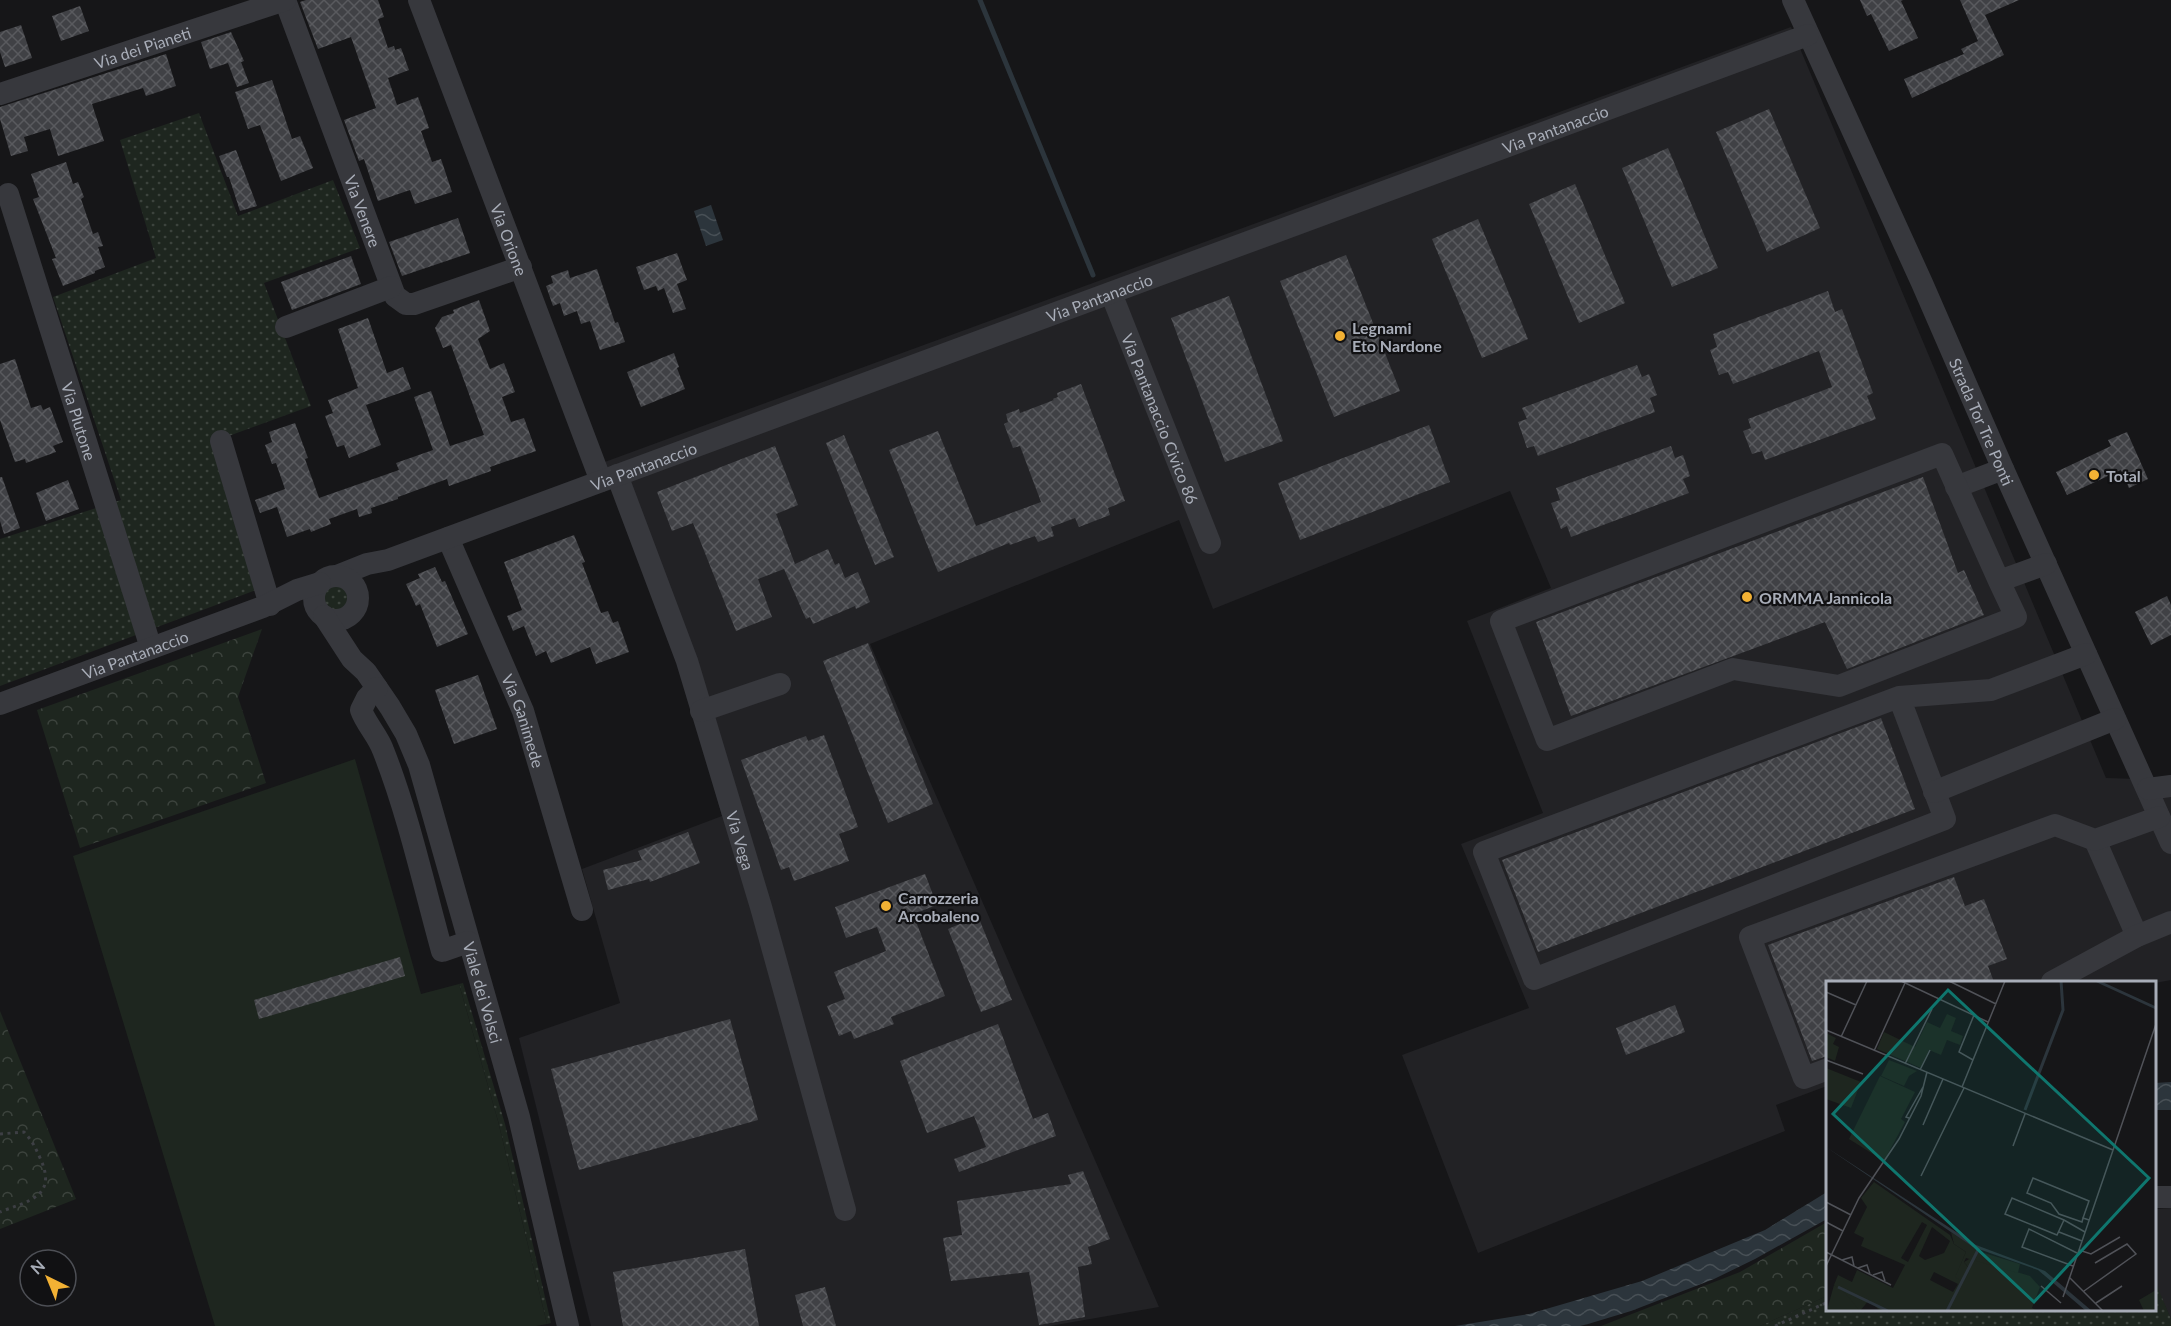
<svg xmlns="http://www.w3.org/2000/svg" width="2171" height="1326" font-family="Lato,sans-serif">
<style>
.built{fill:#222225}
.grass{fill:url(#grass-dots)}
.forest{fill:url(#forest-crowns)}
.pitch{fill:#1e261f}
.water{fill:url(#water-waves)}
.lines{fill:none;stroke-linecap:round;stroke-linejoin:round}
.stream{stroke:#2c353c;stroke-width:5}
.building{fill:url(#building-cross-hatch)}
.path{stroke:#3d3f44;stroke-width:3;stroke-dasharray:3 4.5;stroke-linecap:butt}
.minor{stroke:#37383d;stroke-width:22}
.poi-dot{fill:#f2b134;stroke:#111113;stroke-width:2}
.labels{text-anchor:middle;dominant-baseline:central;stroke-width:4.5;stroke-linejoin:round;paint-order:stroke}
.street-label{font-size:16px;fill:#a8adb8;stroke:#111113}
.poi-label{font-size:16px;font-weight:bold;fill:#a8adb8;stroke:#111113;text-anchor:start}
.inset-river{fill:none;stroke:#2c353c;stroke-width:3}
.inset-road{fill:none;stroke:#505258;stroke-width:1.5}
.view{fill:#0f766e;fill-opacity:0.15;stroke:#0f766e;stroke-width:3}
.inset-edge{fill:none;stroke:#a8adb8;stroke-width:3}
</style>
<defs>
<pattern id="grass-dots" width="8" height="8" patternUnits="userSpaceOnUse" patternTransform="scale(1.5)"><rect width="8" height="8" fill="#1e261f"/><path d="M2 2h.1M6 6h.1" fill="none" stroke="#3c433d" stroke-width="1.8" stroke-linecap="round"/></pattern>
<pattern id="forest-crowns" width="20" height="18" patternUnits="userSpaceOnUse" patternTransform="scale(1.5)"><rect width="20" height="18" fill="#1e261f"/><path d="M2 6a3 3 0 1 1 6 0M12 15a3 3 0 1 1 6 0" fill="none" stroke="#3c433d"/></pattern>
<pattern id="water-waves" width="16" height="10" patternUnits="userSpaceOnUse" patternTransform="scale(1.5)"><rect width="16" height="10" fill="#2c353c"/><path d="M0 5q4-4 8 0t8 0" fill="none" stroke="#485056"/></pattern>
<pattern id="building-cross-hatch" width="8" height="8" patternUnits="userSpaceOnUse" patternTransform="scale(1.5)"><rect width="8" height="8" fill="#404145"/><path d="M0 0l8 8M0 8l8-8" fill="none" stroke="#595a5e"/></pattern>
</defs>
<rect width="100%" height="100%" fill="#161618"/>
<g class="built">
<polygon points="1791,27 2106,778 2171,780 2171,980 2155,983 1828,982 1827,1086 1776,1105 1785,1131 1478,1253 1402,1055 1529,1008 1461,844 1543,813 1467,621 1551,588 1510,491 1213,609 1179,520 870,644 1159,1307 1050,1326 591,1326 519,1038 620,1003 582,869 722,816 680,664 602,463"/>
<polygon points="2171,1208 2171,1319 2154,1281 2155,1209"/>
</g>
<g class="grass">
<polygon points="199,113 238,216 333,180 360,248 264,283 311,406 215,441 261,588 0,686 0,539 121,500 53,297 156,258 120,140"/>
<circle cx="335" cy="598" r="13"/>
<polygon points="463,983 505,1124 551,1323 547,1324 498,1121 459,984"/>
<polygon points="2155,1281 2171,1319 2171,1326 1760,1326 1827,1296 1828,1310 2154,1310"/>
</g>
<g class="forest">
<polygon points="262,629 238,697 266,783 80,848 37,710"/>
<polygon points="0,1011 76,1199 0,1229"/>
<polygon points="1827,1222 1827,1296 1760,1326 1601,1326 1740,1272"/>
</g>
<polygon class="pitch" points="355,759 421,994 459,984 498,1121 547,1324 536,1326 215,1326 73,856"/>
<g class="water">
<polygon points="711,205 723,240 706,246 694,211"/>
<polygon points="2171,1082 2171,1110 2155,1110 2155,1083"/>
<polygon points="1827,1192 1827,1219 1755,1259 1714,1279 1631,1311 1588,1324 1580,1326 1455,1326 1529,1314 1642,1281 1765,1230"/>
</g>
<g class="lines">
<polyline class="stream" points="980,0 1093,275"/>
</g>
<g class="building">
<polygon points="306,0 378,0 384,17 378,19 388,48 394,46 395,50 401,48 409,70 388,78 397,105 418,97 429,128 421,131 432,162 441,159 452,192 415,204 410,190 378,201 364,159 359,161 344,120 376,108 351,37 318,49 300,2"/>
<polygon points="1860,0 1903,0 1901,1 1918,38 1889,51 1871,14 1867,16"/>
<polygon points="1960,0 2019,0 1985,15 2004,55 1912,98 1904,79 1964,54 1961,49 1978,41"/>
<polygon points="80,6 89,31 61,41 52,16"/>
<polygon points="21,25 32,58 5,67 0,52 0,32"/>
<polygon points="231,32 244,61 241,62 249,83 237,87 228,63 210,69 201,42"/>
<polygon points="166,54 176,86 146,96 143,88 92,104 104,141 58,156 50,129 24,137 28,151 11,156 0,119 0,107"/>
<polygon points="272,80 292,139 300,136 313,168 281,181 260,125 248,129 235,92"/>
<polygon points="1769,109 1820,228 1767,252 1716,132"/>
<polygon points="1668,148 1718,268 1672,287 1622,168"/>
<polygon points="236,150 257,206 240,211 229,177 227,177 219,156"/>
<polygon points="66,162 73,184 78,182 84,197 81,199 93,234 98,232 103,246 98,247 105,267 95,271 95,273 63,286 52,259 56,258 33,199 39,197 31,174"/>
<polygon points="1575,184 1625,303 1579,323 1529,204"/>
<polygon points="458,218 470,253 402,276 389,242"/>
<polygon points="1478,219 1528,339 1482,358 1432,239"/>
<polygon points="677,253 687,280 677,284 686,309 673,313 664,288 658,291 656,286 644,290 636,267"/>
<polygon points="1346,255 1400,391 1334,417 1280,281"/>
<polygon points="351,256 361,284 292,310 281,282"/>
<polygon points="597,269 615,323 618,322 625,342 600,350 590,321 581,324 577,311 564,316 560,303 553,306 546,286 553,283 551,276 568,270 570,278"/>
<polygon points="1828,291 1835,312 1842,309 1873,393 1867,396 1876,419 1765,460 1762,451 1752,454 1743,431 1751,428 1748,419 1832,387 1819,351 1733,384 1728,372 1719,375 1710,350 1717,347 1713,334"/>
<polygon points="1229,296 1283,441 1225,462 1171,318"/>
<polygon points="479,300 490,331 478,339 490,369 504,363 515,392 502,397 511,422 524,418 536,451 490,467 491,471 449,486 447,479 398,497 398,499 371,508 372,513 359,517 357,509 329,519 331,524 311,532 310,529 287,537 277,507 260,513 255,500 285,489 276,463 272,464 265,445 272,442 269,432 295,423 308,458 305,459 319,498 399,470 396,463 433,450 414,397 431,391 450,446 484,435 451,345 443,348 435,328 442,317 454,313 453,310"/>
<polygon points="368,318 387,373 403,367 411,389 366,405 381,445 349,458 344,445 337,447 325,416 333,413 328,400 358,388 338,329"/>
<polygon points="674,353 679,367 677,368 685,389 641,407 627,372"/>
<polygon points="15,359 31,408 41,405 43,410 50,407 63,442 53,446 56,452 26,463 25,459 15,462 0,420 0,364"/>
<polygon points="1637,365 1642,377 1649,374 1657,395 1650,398 1655,412 1538,456 1534,446 1527,448 1518,422 1527,419 1522,408"/>
<polygon points="1081,384 1125,501 1108,508 1110,515 1079,527 1075,518 1051,527 1054,536 1038,542 1035,536 1010,545 1009,543 938,572 889,450 938,431 976,526 1041,502 1020,446 1013,448 1004,424 1008,422 1006,414 1019,409 1020,413 1054,400 1053,399 1058,397 1057,393"/>
<polygon points="1429,425 1450,482 1300,540 1278,483"/>
<polygon points="2127,432 2148,479 2129,488 2121,470 2067,495 2056,472 2111,446 2108,440"/>
<polygon points="844,435 894,557 875,565 826,443"/>
<polygon points="775,446 798,505 776,514 795,564 828,549 835,565 839,563 845,578 858,572 870,602 856,609 855,606 813,624 810,617 806,619 784,569 758,579 772,617 736,631 693,523 672,531 657,492"/>
<polygon points="1671,446 1675,458 1683,455 1690,476 1683,479 1689,493 1571,537 1567,526 1561,529 1551,503 1560,500 1556,488"/>
<polygon points="0,477 2,477 20,528 4,534 0,521"/>
<polygon points="1923,477 1958,573 1964,570 1984,615 1847,669 1825,622 1571,716 1536,622"/>
<polygon points="68,480 79,509 46,521 36,493"/>
<polygon points="574,535 585,562 582,563 601,613 608,611 613,623 618,621 629,652 596,664 590,647 551,663 546,651 536,656 524,626 513,631 507,616 522,610 504,562"/>
<polygon points="435,567 442,582 445,581 468,634 437,647 420,604 416,606 406,584 420,578 418,574"/>
<polygon points="2167,596 2171,605 2171,635 2151,645 2135,612"/>
<polygon points="868,643 933,804 888,823 823,661"/>
<polygon points="478,675 497,729 454,744 435,690"/>
<polygon points="1881,718 1915,809 1538,952 1502,860"/>
<polygon points="824,735 858,827 839,834 849,861 794,881 789,867 781,870 741,760 806,736 808,741"/>
<polygon points="688,832 700,863 650,882 649,879 608,890 603,870 642,860 638,851"/>
<polygon points="925,874 937,905 913,914 945,996 891,1017 894,1024 854,1039 851,1031 839,1036 827,1006 845,999 834,972 886,951 877,927 846,938 835,907"/>
<polygon points="1954,877 1965,906 1984,899 2007,959 1988,966 1994,982 1827,982 1827,1056 1812,1061 1768,945"/>
<polygon points="978,916 1012,1000 981,1012 948,929"/>
<polygon points="400,957 405,976 259,1019 254,1000"/>
<polygon points="1675,1005 1685,1032 1626,1055 1616,1028"/>
<polygon points="730,1019 758,1120 579,1170 551,1069"/>
<polygon points="998,1024 1033,1119 1048,1113 1056,1136 959,1172 954,1159 986,1147 974,1116 927,1133 900,1061"/>
<polygon points="1083,1171 1110,1239 1088,1247 1092,1264 1078,1267 1085,1317 1039,1325 1029,1272 951,1281 943,1238 962,1235 957,1201 1071,1184 1068,1175"/>
<polygon points="745,1249 759,1326 623,1326 613,1272"/>
<polygon points="825,1287 836,1326 803,1326 795,1295"/>
</g>
<g class="lines">
<g class="path">
<path d="M0,1134L24,1132C32,1140 36,1149 41,1160C57,1197 28,1201 0,1212"/>
<polyline points="1775,1326 1828,1302"/>
</g>
<g class="minor">
<path id="s1" d="M285,0L395,296L406,304H414L521,267"/>
<path id="s2" d="M419,0L601,481"/>
<path id="s3" d="M1793,0L1922,283L2003,469L2171,843"/>
<path id="s4" d="M0,94L285,0"/>
<path id="s5" d="M8,194L151,648"/>
<path id="s6" d="M1111,293L1210,543"/>
<polyline points="286,327 391,287"/>
<polyline points="221,441 270,605"/>
<path id="s7" d="M617,475L687,661L761,907L845,1210"/>
<polyline points="1956,487 2003,469"/>
<path id="s8" d="M448,538L523,711L582,910"/>
<path id="s9" d="M337,576L367,564L388,560L1808,35"/>
<circle cx="336" cy="598" r="22"/>
<polyline points="1999,581 1942,454 1501,621 1547,740 1733,669 1839,686 2016,617 1999,581 2046,564"/>
<path id="s10" d="M324,616L352,659L366,672L390,707L406,734L419,765L519,1117L568,1326"/>
<path d="M377,688L367,698L361,710C366,724 378,736 383,750C408,813 424,886 442,951L468,942"/>
<polyline points="1899,697 1945,819 1534,979 1484,852 1899,697 1991,690 2086,654"/>
<path id="s11" d="M0,704L263,607L297,590L320,583"/>
<polyline points="701,711 780,684"/>
<polyline points="2148,789 2171,786"/>
<polyline points="1934,792 2115,719"/>
<polyline points="2095,840 2137,936"/>
<polyline points="2052,982 2137,936 2171,922"/>
<polyline points="1828,1069 1804,1078 1750,937 2055,825 2095,840 2159,817"/>
<polyline points="2154,1197 2171,1197"/>
</g>
</g>
<g class="poi-dot">
<circle cx="1340" cy="336" r="6"/>
<circle cx="2094" cy="475" r="6"/>
<circle cx="1747" cy="597" r="6"/>
<circle cx="886" cy="906" r="6"/>
</g>
<g class="labels">
<g class="street-label">
<text stroke="none"><textPath href="#s4" startOffset="150">Via dei Pianeti</textPath></text>
<text stroke="none"><textPath href="#s9" startOffset="1298">Via Pantanaccio</textPath></text>
<text stroke="none"><textPath href="#s1" startOffset="225">Via Venere</textPath></text>
<text stroke="none"><textPath href="#s2" startOffset="256">Via Orione</textPath></text>
<text stroke="none"><textPath href="#s9" startOffset="812">Via Pantanaccio</textPath></text>
<text stroke="none"><textPath href="#s6" startOffset="135">Via Pantanaccio Civico 86</textPath></text>
<text stroke="none"><textPath href="#s5" startOffset="238">Via Plutone</textPath></text>
<text stroke="none"><textPath href="#s3" startOffset="462">Strada Tor Tre Ponti</textPath></text>
<text stroke="none"><textPath href="#s9" startOffset="326">Via Pantanaccio</textPath></text>
<text stroke="none"><textPath href="#s11" startOffset="144">Via Pantanaccio</textPath></text>
<text stroke="none"><textPath href="#s8" startOffset="198">Via Ganimede</textPath></text>
<text stroke="none"><textPath href="#s7" startOffset="386">Via Vega</textPath></text>
<text stroke="none"><textPath href="#s10" startOffset="414">Viale dei Volsci</textPath></text>
</g>
<g class="poi-label">
<text x="1352" y="327">Legnami<tspan x="1352" dy="18">Eto Nardone</tspan></text>
<text x="2106" y="475">Total</text>
<text x="1759" y="597">ORMMA Jannicola</text>
<text x="898" y="897">Carrozzeria<tspan x="898" dy="18">Arcobaleno</tspan></text>
</g>
</g>
<g transform="translate(1826 981)">
<rect width="330" height="330" fill="#161618"/>
<path d="M121,33L130,37L125,50L137,55L134,64L121,59L115,74L103,69L95,87L51,68L58,51L89,66L101,41L114,47ZM48,201L124,254L128,263L140,271L130,295L144,289L138,281L145,277L204,295L214,306L206,327L212,330H54L43,319L34,330L8,304L12,294L26,301L31,289L67,307L79,284L35,265L38,257L28,252L41,226L35,217ZM96,241L101,244L82,281L75,277ZM106,246L124,260L118,272L99,279L93,275ZM108,291L132,303L127,311L104,299Z" fill="#1e261f" fill-rule="evenodd"/>
<path d="M0,52L10,57L7,63L13,66L9,80L0,76ZM63,79L91,90L83,95L78,105L55,95ZM0,87L35,101L25,127L0,118ZM125,251L155,271L194,283L192,292L140,277L138,281L144,289L138,301L129,296L140,271L128,263ZM8,304L20,313L34,330L1,329ZM330,309V330H318L313,319Z" fill="#1e261f"/>
<path d="M54,95L89,111L75,138L79,141L58,180L23,158Z" fill="#1e261f"/>
<path d="M0,166L150,264L219,290L266,330H260L212,289L147,266Z" fill="#2c353c"/>
<path class="inset-river" d="M271,0L330,27M199,129L237,29L235,0M12,306L62,330M121,330L152,269"/>
<path class="inset-road" d="M75,0L162,41M123,0L170,23M0,11L30,24M0,49L287,169M15,56L41,0M48,70L79,2M0,79L37,93M147,79L133,71L148,34M79,83L106,28M94,89L104,69M136,106L179,0M83,137L80,136L97,106M97,144L117,98M187,165L199,133M95,195L138,107M0,221L25,234M257,237L263,220L207,197L201,212L225,222L233,233L256,241L257,237L263,239M238,239L231,254L179,233L186,217L238,239L259,251M0,241L17,250M233,251L256,260M253,269L265,273L294,256M0,271L65,304M16,279L26,276L28,285M0,285L33,217L73,158L95,115L101,91M247,285L196,266L203,248L251,272M32,287L41,284L44,293M47,294L56,291L59,300M243,296L277,330M215,305L235,322M258,310L310,273L301,263L269,282M237,316L330,43M270,322L296,305"/>
<path class="view" d="M122,9L323,197L208,321L7,133Z"/>
<rect width="330" height="330" class="inset-edge"/>
</g>
<g transform="translate(48 1278) rotate(317)"><circle r="28" fill="#111113" stroke="#4d4f55" stroke-width="1.5"/>
<path d="M0-4.5L10 22L0 15L-10 22Z" fill="#f2b134"/>
<text y="-9" font-size="16" font-weight="bold" text-anchor="middle" fill="#a8adb8">N</text>
</g>
</svg>
